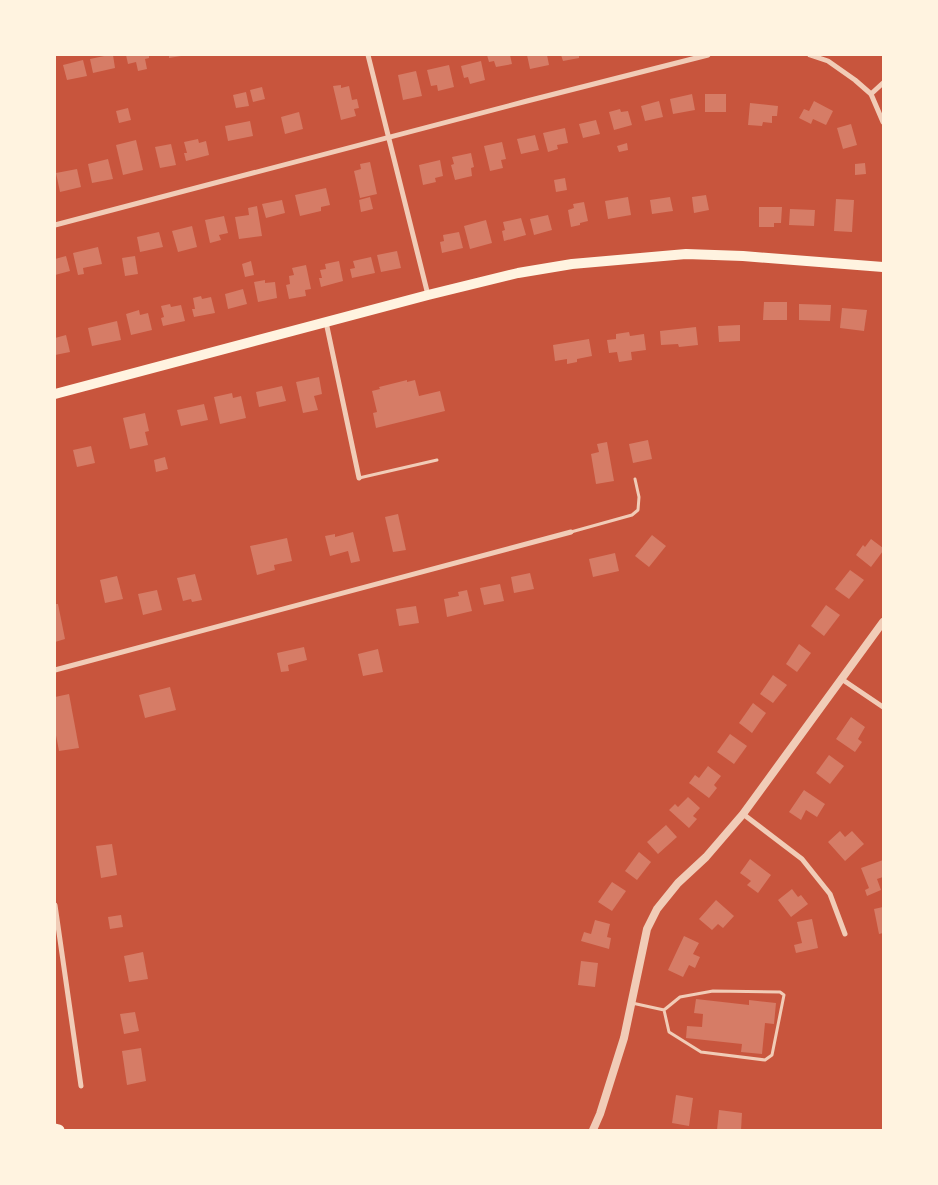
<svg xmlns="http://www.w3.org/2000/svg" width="938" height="1185" font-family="'Playfair Display',serif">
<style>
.building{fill:#d67c66}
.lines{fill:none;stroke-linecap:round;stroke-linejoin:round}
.service{stroke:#f1ccb7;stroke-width:3}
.minor{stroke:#f1ccb7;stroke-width:5}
.tertiary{stroke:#f1ccb7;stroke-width:8}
.primary{stroke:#fff3e0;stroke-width:10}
.motorway{stroke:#fff3e0;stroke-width:11}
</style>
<rect width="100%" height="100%" fill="#c8553d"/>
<g class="building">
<polygon points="109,55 113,55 115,68 93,73 90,59"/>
<polygon points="126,55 149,55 149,58 145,59 147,69 138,71 136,62 128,64"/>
<polygon points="169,55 181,55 181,56 169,58"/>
<polygon points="487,55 510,55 512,64 496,67 494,61 489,62"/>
<polygon points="527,55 547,55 549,65 530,69"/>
<polygon points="561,55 579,55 579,58 563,61"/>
<polygon points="83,60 87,76 67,80 63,65"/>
<polygon points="481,61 485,80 470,84 468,77 464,78 461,66"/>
<polygon points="449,65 454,87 438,91 437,85 431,86 427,70"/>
<polygon points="416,71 422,96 403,100 398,75"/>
<polygon points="341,85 341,88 349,86 352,100 357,99 359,108 354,109 356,116 341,120 333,86"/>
<polygon points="262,87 265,99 253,102 250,90"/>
<polygon points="246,92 249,106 236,108 233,95"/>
<polygon points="692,94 695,110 673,114 670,99"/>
<rect x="705" y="94" width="21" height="18"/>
<polygon points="659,101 663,117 645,121 641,106"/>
<polygon points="814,101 833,111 826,125 813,119 811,124 799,118 804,109 809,111"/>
<polygon points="750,103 778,106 777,116 772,116 772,123 763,122 762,126 748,125"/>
<polygon points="128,108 131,120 119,123 116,111"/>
<polygon points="620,109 621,112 628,111 632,125 614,130 609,112"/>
<polygon points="299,112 303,129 285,134 281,117"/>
<polygon points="596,120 600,134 583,138 579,124"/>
<polygon points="250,121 253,136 228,141 225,126"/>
<polygon points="851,124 857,145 843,149 837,128"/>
<polygon points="565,128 568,143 557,145 558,149 548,152 543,133"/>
<polygon points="535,135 539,150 521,154 517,139"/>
<polygon points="198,139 199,143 206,141 209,155 186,161 184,153 187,153 184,142"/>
<polygon points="136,140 143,170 123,175 116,145"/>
<polygon points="502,142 506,159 501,160 503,168 490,171 484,146"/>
<polygon points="627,143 628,150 619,152 617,146"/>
<polygon points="171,144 176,165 160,168 155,147"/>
<polygon points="471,153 474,167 471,168 472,176 455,180 451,165 454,164 452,157"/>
<polygon points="108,159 113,179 92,183 88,164"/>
<polygon points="440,160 443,176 435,178 436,182 423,185 419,165"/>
<polygon points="370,162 377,194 360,198 354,171 361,169 360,164"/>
<polygon points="865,163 866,174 855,175 855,164"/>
<polygon points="77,169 81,187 60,192 56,173"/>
<polygon points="565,178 567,190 556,192 554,180"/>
<polygon points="326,188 330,205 321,207 321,211 300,216 295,195"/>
<polygon points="706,195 709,210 694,213 692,197"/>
<polygon points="370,197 373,209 361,212 359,200"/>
<polygon points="628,197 631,215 608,219 605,201"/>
<polygon points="670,197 673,211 652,214 650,200"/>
<polygon points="836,199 854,200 852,232 834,231"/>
<polygon points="282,200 285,213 266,218 262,204"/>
<polygon points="584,202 588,221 580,223 580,225 571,227 568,210 574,208 573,204"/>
<polygon points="257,206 262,236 239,239 235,217 249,215 248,208"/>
<polygon points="759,207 782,207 781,223 774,223 774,227 759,227"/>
<polygon points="790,209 815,210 814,226 789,225"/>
<polygon points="548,215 552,230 534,235 530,219"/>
<polygon points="224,216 228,233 219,235 221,240 210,243 205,220"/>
<polygon points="521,218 526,235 504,241 502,231 505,230 503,222"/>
<polygon points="486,220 492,243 470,249 464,226"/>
<polygon points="192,226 197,247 178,252 172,231"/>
<polygon points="159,232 163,247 140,252 137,237"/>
<polygon points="459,232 463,248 442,253 440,242 444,241 443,235"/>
<polygon points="98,247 102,264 83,268 84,274 78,275 73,253"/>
<polygon points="397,251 401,268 381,272 377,255"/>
<polygon points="66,256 70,271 55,275 55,259"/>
<polygon points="135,256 138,274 125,276 122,258"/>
<polygon points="371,257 375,273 352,278 350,269 355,268 353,261"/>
<polygon points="251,261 254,275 245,277 242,264"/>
<polygon points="339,261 343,281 321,287 319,278 322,278 320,270 326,269 325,264"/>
<polygon points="306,265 311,289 305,290 306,296 289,299 286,285 290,284 289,276 294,275 292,268"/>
<polygon points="265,280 265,283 275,282 277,298 258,302 254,282"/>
<polygon points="243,289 247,304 228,309 225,294"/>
<polygon points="201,296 202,299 211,297 215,313 194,317 192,309 195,309 193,298"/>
<polygon points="764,302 787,302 787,320 763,320"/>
<polygon points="170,304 171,307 181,305 185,321 163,326 161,318 164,317 161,306"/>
<polygon points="799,304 831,305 830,321 799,320"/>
<polygon points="842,308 867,310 864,331 840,328"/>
<polygon points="139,310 140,315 148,313 152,330 131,335 126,314"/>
<polygon points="117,321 121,340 92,346 88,328"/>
<polygon points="740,325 740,341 719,342 718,326"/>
<polygon points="696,327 698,345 679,347 678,344 661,345 660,331"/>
<polygon points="629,332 630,336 644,334 646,350 631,352 632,360 619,362 617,352 609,353 607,340 616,339 616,334"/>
<polygon points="66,335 70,352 55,355 55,338"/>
<polygon points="589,339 592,356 577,359 577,362 567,364 567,359 555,361 553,345"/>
<polygon points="319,377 322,394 314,396 318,410 303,413 296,382"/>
<polygon points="407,380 407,382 415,380 419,396 440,391 445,411 376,428 373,413 377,412 372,391 380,389 379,387"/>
<polygon points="282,386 286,401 259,407 256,392"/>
<polygon points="232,393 233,398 241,396 246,418 220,424 214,397"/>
<polygon points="204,404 208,420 181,426 177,410"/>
<polygon points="145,413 149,431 145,432 148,445 130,449 123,418"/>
<polygon points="648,440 652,459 633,463 629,444"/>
<polygon points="607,442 614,481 596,484 591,454 599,452 597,444"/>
<polygon points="91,446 95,463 77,467 73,450"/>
<polygon points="165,457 168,469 156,472 154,460"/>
<polygon points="398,514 406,550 393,552 385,517"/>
<polygon points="353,532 360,561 351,563 348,551 330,556 325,536 335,534 335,537"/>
<polygon points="652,535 666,546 649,567 635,556"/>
<polygon points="287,538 292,561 274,565 275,570 257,575 250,546"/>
<polygon points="871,539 883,548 883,551 871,567 856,555 863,545 865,547"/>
<polygon points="615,553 619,571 593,577 589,559"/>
<polygon points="850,570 864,580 849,599 835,589"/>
<polygon points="530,573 534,589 514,593 511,577"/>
<polygon points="195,574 202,600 192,602 191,599 183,601 177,578"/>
<polygon points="117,576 123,599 105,603 100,580"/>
<polygon points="500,584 504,601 484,605 480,588"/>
<polygon points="157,590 162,610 143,615 138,594"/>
<polygon points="467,590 472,611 447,617 444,599 459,596 458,592"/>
<polygon points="55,604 58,604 65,639 55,642"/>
<polygon points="826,605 840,615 824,636 811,626"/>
<polygon points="416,606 419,623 399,626 396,609"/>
<polygon points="799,644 811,653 797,672 786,664"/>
<polygon points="304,647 307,660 288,665 289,671 281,672 277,653"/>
<polygon points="378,649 383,672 363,676 358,654"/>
<polygon points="773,675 787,685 773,703 760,694"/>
<polygon points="170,687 176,710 145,718 139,695"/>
<polygon points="69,694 79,748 59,751 55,730 55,697"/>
<polygon points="753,703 766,713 752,733 739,723"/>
<polygon points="851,717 865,727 858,739 862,742 855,752 836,739"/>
<polygon points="730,734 747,746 734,764 717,752"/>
<polygon points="829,755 844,766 830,784 816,773"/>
<polygon points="708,766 721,776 714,785 717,788 709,798 689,783 695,775 699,778"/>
<polygon points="804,790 825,804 817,817 806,810 801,820 789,812"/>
<polygon points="688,797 700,808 693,816 697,819 689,828 669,810 675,804 678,807"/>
<polygon points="666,825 677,837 658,854 647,842"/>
<polygon points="840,831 845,837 852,831 864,844 845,861 828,842"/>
<polygon points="112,844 117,875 101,878 96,846"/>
<polygon points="639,852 651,862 637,880 625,871"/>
<polygon points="750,859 771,875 758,893 747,885 751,881 740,873"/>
<polygon points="883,860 883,877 877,879 881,890 867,896 865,890 869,888 861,868"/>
<polygon points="612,882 626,891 612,911 598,902"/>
<polygon points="792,889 798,897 801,895 808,904 791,917 778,900"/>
<polygon points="716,900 734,916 723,928 718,924 712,930 699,919"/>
<polygon points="883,907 883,933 879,934 874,909"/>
<polygon points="121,915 123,927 110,929 108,917"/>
<polygon points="812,919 818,948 796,953 794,945 802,943 797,922"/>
<polygon points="595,920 610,924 607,937 611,938 609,949 581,941 584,932 591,934"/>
<polygon points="684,936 699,943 693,954 700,957 695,968 689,965 683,977 668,970"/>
<polygon points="143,952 148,979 129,982 124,956"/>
<polygon points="581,961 598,963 595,987 578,985"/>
<polygon points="696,999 749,1005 749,1000 776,1003 774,1024 765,1023 762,1054 741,1052 742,1044 686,1038 687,1026 702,1027 703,1014 694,1013"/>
<polygon points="135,1012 139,1031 124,1034 120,1014"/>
<polygon points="141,1048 146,1081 127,1085 122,1051"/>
<polygon points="676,1095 693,1098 689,1126 672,1123"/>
<polygon points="719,1110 742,1113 741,1130 717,1130"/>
</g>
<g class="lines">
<g class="service">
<polyline points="359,478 437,460"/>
<polyline points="571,532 632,515 638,510 639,497 635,479"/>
<polyline points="632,1003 664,1010 680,997 713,991 780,992 784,995 772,1055 765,1060 701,1052 669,1032 664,1010"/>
</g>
<g class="minor">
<polyline points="368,55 428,295"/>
<polyline points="810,55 828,61 855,80 871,94 883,122"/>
<polyline points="871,94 883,83"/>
<polyline points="55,225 527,101 708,55"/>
<polyline points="326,322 359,478"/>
<polyline points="55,670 571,532"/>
<polyline points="843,680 883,707"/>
<polyline points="743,814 802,859 830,894 845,934"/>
<polyline points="55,905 81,1086"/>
</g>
<polyline class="tertiary" points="593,1130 600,1114 624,1038 647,929 657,909 678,883 706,857 743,814 883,622"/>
<polyline class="primary" points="55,394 428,295 518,273 572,264 686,254 743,256 883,267"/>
<polyline class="motorway" points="55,1129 59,1130"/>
</g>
<rect width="938" height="1185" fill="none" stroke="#fff3e0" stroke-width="112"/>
</svg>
